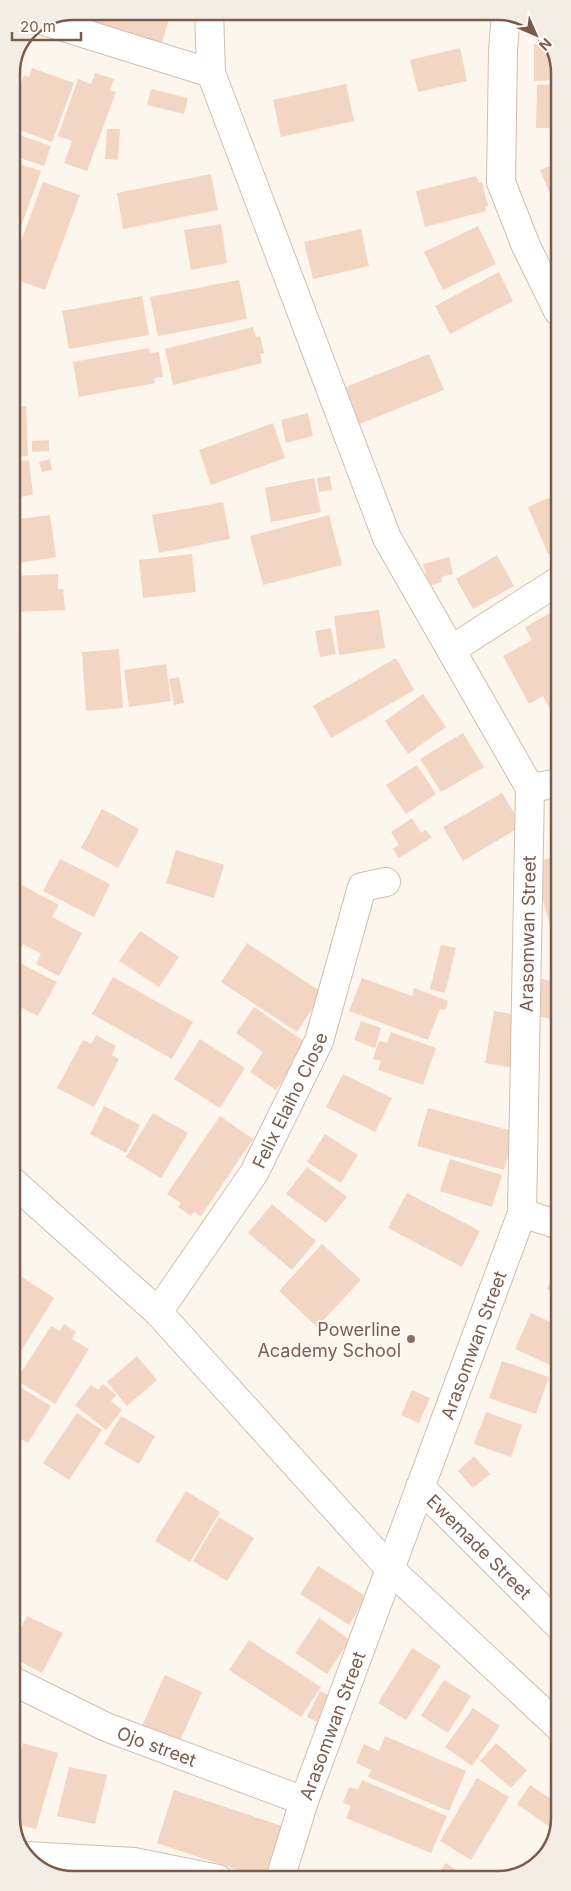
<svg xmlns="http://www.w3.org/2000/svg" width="571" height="1891" font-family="Inter,sans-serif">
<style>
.building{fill:#f3d5c3}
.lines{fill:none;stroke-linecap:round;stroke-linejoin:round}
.street-casing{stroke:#d1beb0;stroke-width:30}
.street{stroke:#fff;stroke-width:28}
.education-dot{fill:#8d6e63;stroke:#fffaf3;stroke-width:2}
.labels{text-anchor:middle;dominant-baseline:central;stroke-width:4;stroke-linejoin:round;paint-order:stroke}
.street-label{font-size:18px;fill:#7a5c4d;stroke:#fffaf3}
.education-label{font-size:18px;fill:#785e54;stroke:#fffaf3;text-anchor:end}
.rim{fill:none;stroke:#7a5c4d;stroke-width:2.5}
</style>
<rect width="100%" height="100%" fill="#fdf6ec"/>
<g class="building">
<polygon points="73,11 88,11 85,27 58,17"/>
<polygon points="96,11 164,11 171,13 159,52 90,32"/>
<polygon points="534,44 549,44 558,57 558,80 534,81"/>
<polygon points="460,48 467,81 418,92 410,60"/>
<polygon points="32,68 74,83 52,142 11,127 15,117 11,116 11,110 24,75 29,77"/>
<polygon points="95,73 114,79 110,90 116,92 87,171 64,163 72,141 58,136 78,79 91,84"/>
<polygon points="346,84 354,121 281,137 273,100"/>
<polygon points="558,84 558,128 536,128 537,85"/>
<polygon points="151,89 188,98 184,114 147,105"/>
<polygon points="107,129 120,129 118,160 105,159"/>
<polygon points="11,132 51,146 44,166 11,155"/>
<polygon points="11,161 41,171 12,252 12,251"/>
<polygon points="558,162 558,213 540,170"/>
<polygon points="211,174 218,210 123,229 117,193"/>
<polygon points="476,176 479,183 482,182 488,206 485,207 486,211 425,227 416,191"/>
<polygon points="43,182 80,195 45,290 12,278 12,265"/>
<polygon points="221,224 227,263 191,270 184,230"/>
<polygon points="478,226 496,264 443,290 424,252"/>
<polygon points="361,229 369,266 313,279 304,242"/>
<polygon points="499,272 513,301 450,334 435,306"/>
<polygon points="239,280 247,319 158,336 150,297"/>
<polygon points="142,296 149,335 69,349 62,311"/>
<polygon points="253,327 256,337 260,336 264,353 260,354 262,363 173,385 165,349"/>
<polygon points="149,348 150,353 159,352 163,377 154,378 155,383 79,397 73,362"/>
<polygon points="429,354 444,390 357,425 343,388"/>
<polygon points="12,406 26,406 28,456 12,457"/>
<polygon points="308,413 313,436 286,443 281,420"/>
<polygon points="273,423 285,458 211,485 199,450"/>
<polygon points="49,440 49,451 32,452 32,441"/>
<polygon points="50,459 52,470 42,472 39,462"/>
<polygon points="29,460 33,495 12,498 12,462"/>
<polygon points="330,476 332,490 319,492 317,478"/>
<polygon points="314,478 321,512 271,522 265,488"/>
<polygon points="558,494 558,550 548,554 528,507"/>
<polygon points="223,502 230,539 159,553 152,515"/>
<polygon points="50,515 56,557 12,564 12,520"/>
<polygon points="329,515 342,565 263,585 250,536"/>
<polygon points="192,554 196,592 143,598 139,560"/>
<polygon points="497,555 514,586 473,609 456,579"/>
<polygon points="449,557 453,574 441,577 442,582 429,586 423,564"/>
<polygon points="58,574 58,589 63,589 65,610 12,612 12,576"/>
<polygon points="379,610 385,648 339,655 334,616"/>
<polygon points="554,611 558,620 558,712 553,715 543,696 529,704 503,656 532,640 525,627"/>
<polygon points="331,628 336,654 320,657 315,631"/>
<polygon points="119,649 123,708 86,711 82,652"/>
<polygon points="396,658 414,690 331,738 313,706"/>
<polygon points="166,664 171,701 129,707 124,670"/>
<polygon points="179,677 184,703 174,705 169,679"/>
<polygon points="423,694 446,727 408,754 385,721"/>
<polygon points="463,733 484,767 441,792 420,759"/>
<polygon points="417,765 436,794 406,814 386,785"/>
<polygon points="502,793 522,826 463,861 443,827"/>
<polygon points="102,809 139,829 118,868 81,848"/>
<polygon points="412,818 421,833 426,830 432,837 399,858 393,849 399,845 391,832"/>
<polygon points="176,850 224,865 214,898 166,883"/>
<polygon points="557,856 559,861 559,922 550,925 532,863"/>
<polygon points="60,859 110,884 94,917 43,891"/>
<polygon points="12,880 59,905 52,917 82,933 59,976 36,964 41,954 23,944 17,956 12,953"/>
<polygon points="140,931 179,957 159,987 119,961"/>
<polygon points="247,943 323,993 297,1032 221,982"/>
<polygon points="441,945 456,948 445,993 430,989"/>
<polygon points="12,959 57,982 38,1016 12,1003"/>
<polygon points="113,977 193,1022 172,1059 92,1014"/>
<polygon points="362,978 412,996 414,988 448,1001 445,1010 440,1009 428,1040 349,1011"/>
<polygon points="539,978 559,983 559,1003 554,1020 530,1014"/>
<polygon points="254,1007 308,1044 276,1090 250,1072 263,1052 236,1033"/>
<polygon points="494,1011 522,1016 514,1068 485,1063"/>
<polygon points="361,1021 381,1028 375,1048 354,1040"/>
<polygon points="391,1032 436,1048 423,1085 378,1070 381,1061 373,1059 379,1041 387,1043"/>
<polygon points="96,1035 116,1046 112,1055 119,1059 94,1107 57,1088 83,1040 91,1044"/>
<polygon points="200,1039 245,1068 220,1108 174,1079"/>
<polygon points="343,1074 392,1098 375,1132 326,1107"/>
<polygon points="104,1106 140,1125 126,1153 90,1134"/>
<polygon points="428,1108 515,1132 504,1170 417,1146"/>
<polygon points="153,1113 188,1133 161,1178 126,1157"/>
<polygon points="220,1116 253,1139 201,1216 194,1212 191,1216 178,1207 181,1203 167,1194"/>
<polygon points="325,1134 358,1155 341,1183 307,1162"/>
<polygon points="450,1159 502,1175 492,1207 440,1191"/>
<polygon points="307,1167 347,1197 326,1223 286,1194"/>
<polygon points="407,1193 480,1231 462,1267 388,1228"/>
<polygon points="272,1204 316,1241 292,1270 248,1233"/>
<polygon points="322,1244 361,1280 317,1327 279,1291"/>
<polygon points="559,1263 559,1295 547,1289"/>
<polygon points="20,1276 54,1298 13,1364 13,1288"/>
<polygon points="531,1313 559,1326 559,1369 515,1349"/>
<polygon points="64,1324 76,1332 72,1339 89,1349 55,1404 16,1380 51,1326 60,1331"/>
<polygon points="137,1356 157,1380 127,1406 107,1382"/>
<polygon points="502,1361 549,1377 536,1414 489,1398"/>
<polygon points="103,1384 116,1395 111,1401 122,1410 106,1430 75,1405 91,1385 98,1390"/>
<polygon points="17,1385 51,1406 28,1443 13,1434 13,1392"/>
<polygon points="412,1390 430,1398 419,1423 401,1415"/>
<polygon points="486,1412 522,1425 511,1457 474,1444"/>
<polygon points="77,1413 102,1430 69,1480 43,1463"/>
<polygon points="121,1416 155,1436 139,1464 104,1444"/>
<polygon points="474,1456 490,1474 473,1488 458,1471"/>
<polygon points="186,1491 220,1512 190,1562 155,1541"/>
<polygon points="219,1517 254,1538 227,1581 193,1561"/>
<polygon points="318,1566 367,1597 349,1625 300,1594"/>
<polygon points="27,1616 63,1633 42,1673 13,1658 13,1643"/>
<polygon points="319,1618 350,1640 327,1674 295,1653"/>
<polygon points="249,1640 321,1687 301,1717 229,1670"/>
<polygon points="412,1648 441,1666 406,1720 378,1703"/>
<polygon points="165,1675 202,1692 177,1747 140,1730"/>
<polygon points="444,1680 471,1696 448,1733 421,1716"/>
<polygon points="320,1691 339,1700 322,1734 313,1730 317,1722 307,1717"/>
<polygon points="473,1708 500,1726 472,1766 445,1747"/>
<polygon points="385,1736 466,1771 449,1811 368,1777 371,1770 356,1763 364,1744 379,1751"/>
<polygon points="23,1743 58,1753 36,1829 13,1823 13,1775"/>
<polygon points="496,1743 527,1770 511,1788 480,1761"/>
<polygon points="69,1767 107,1775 95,1824 57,1816"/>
<polygon points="477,1778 509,1797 471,1860 440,1841"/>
<polygon points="362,1780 447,1816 431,1853 346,1818 351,1806 343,1803 349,1787 358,1790"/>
<polygon points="530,1785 560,1805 560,1817 551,1828 517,1804"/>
<polygon points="174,1790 282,1826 264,1879 157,1843"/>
<polygon points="446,1863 462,1874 459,1878 435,1878"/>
</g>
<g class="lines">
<defs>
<g id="street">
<polyline points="209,11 211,73 387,538 530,788"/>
<polyline points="506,13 503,51 501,182 526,246 558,311"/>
<polyline points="47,22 211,73"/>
<polyline points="451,650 558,581"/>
<polyline points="530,788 559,783"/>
<polyline points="13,1182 158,1312 391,1570 560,1728"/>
<polyline points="522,1213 559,1225"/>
<path id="s1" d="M158,1312L254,1173L319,1041L362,887L386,882"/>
<path id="s2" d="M420,1487L560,1627"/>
<path id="s3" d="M13,1681L106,1727L304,1801"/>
<polyline points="27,1856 134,1862 218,1879"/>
<path id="s4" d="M280,1879L304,1801L522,1213L530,788"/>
</g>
</defs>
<use href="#street" class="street-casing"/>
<use href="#street" class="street"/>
</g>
<circle class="education-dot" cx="411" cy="1339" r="5"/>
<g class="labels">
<g class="street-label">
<text stroke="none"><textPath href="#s4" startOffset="988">Arasomwan Street</textPath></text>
<text stroke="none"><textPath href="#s1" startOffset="250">Felix Elaiho Close</textPath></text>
<text stroke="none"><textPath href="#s4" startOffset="568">Arasomwan Street</textPath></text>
<text stroke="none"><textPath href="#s2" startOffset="84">Ewemade Street</textPath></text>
<text stroke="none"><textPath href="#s4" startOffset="162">Arasomwan Street</textPath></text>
<text stroke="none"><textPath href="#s3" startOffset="158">Ojo street</textPath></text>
</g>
<g class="education-label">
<text x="401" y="1329">Powerline<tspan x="401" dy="21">Academy School</tspan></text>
</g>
</g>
<path d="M0 0H571V1891H0ZM73 20H498A53 53 0 0 1 551 73V1818A53 53 0 0 1 498 1871H73A53 53 0 0 1 20 1818V73A53 53 0 0 1 73 20Z" fill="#f4ede6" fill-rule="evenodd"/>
<path class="rim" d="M73 20H498A53 53 0 0 1 551 73V1818A53 53 0 0 1 498 1871H73A53 53 0 0 1 20 1818V73A53 53 0 0 1 73 20Z"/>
<g transform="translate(536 35) rotate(135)" stroke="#fffaf3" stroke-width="4" paint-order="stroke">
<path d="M0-4L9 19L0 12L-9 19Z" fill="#7a5c4d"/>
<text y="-8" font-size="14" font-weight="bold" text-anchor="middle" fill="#7a5c4d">N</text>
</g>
<path d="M12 32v8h69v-8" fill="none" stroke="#7a5c4d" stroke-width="2.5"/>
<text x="20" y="32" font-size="15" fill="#7a5c4d" stroke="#fffaf3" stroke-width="4" paint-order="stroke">20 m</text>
</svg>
